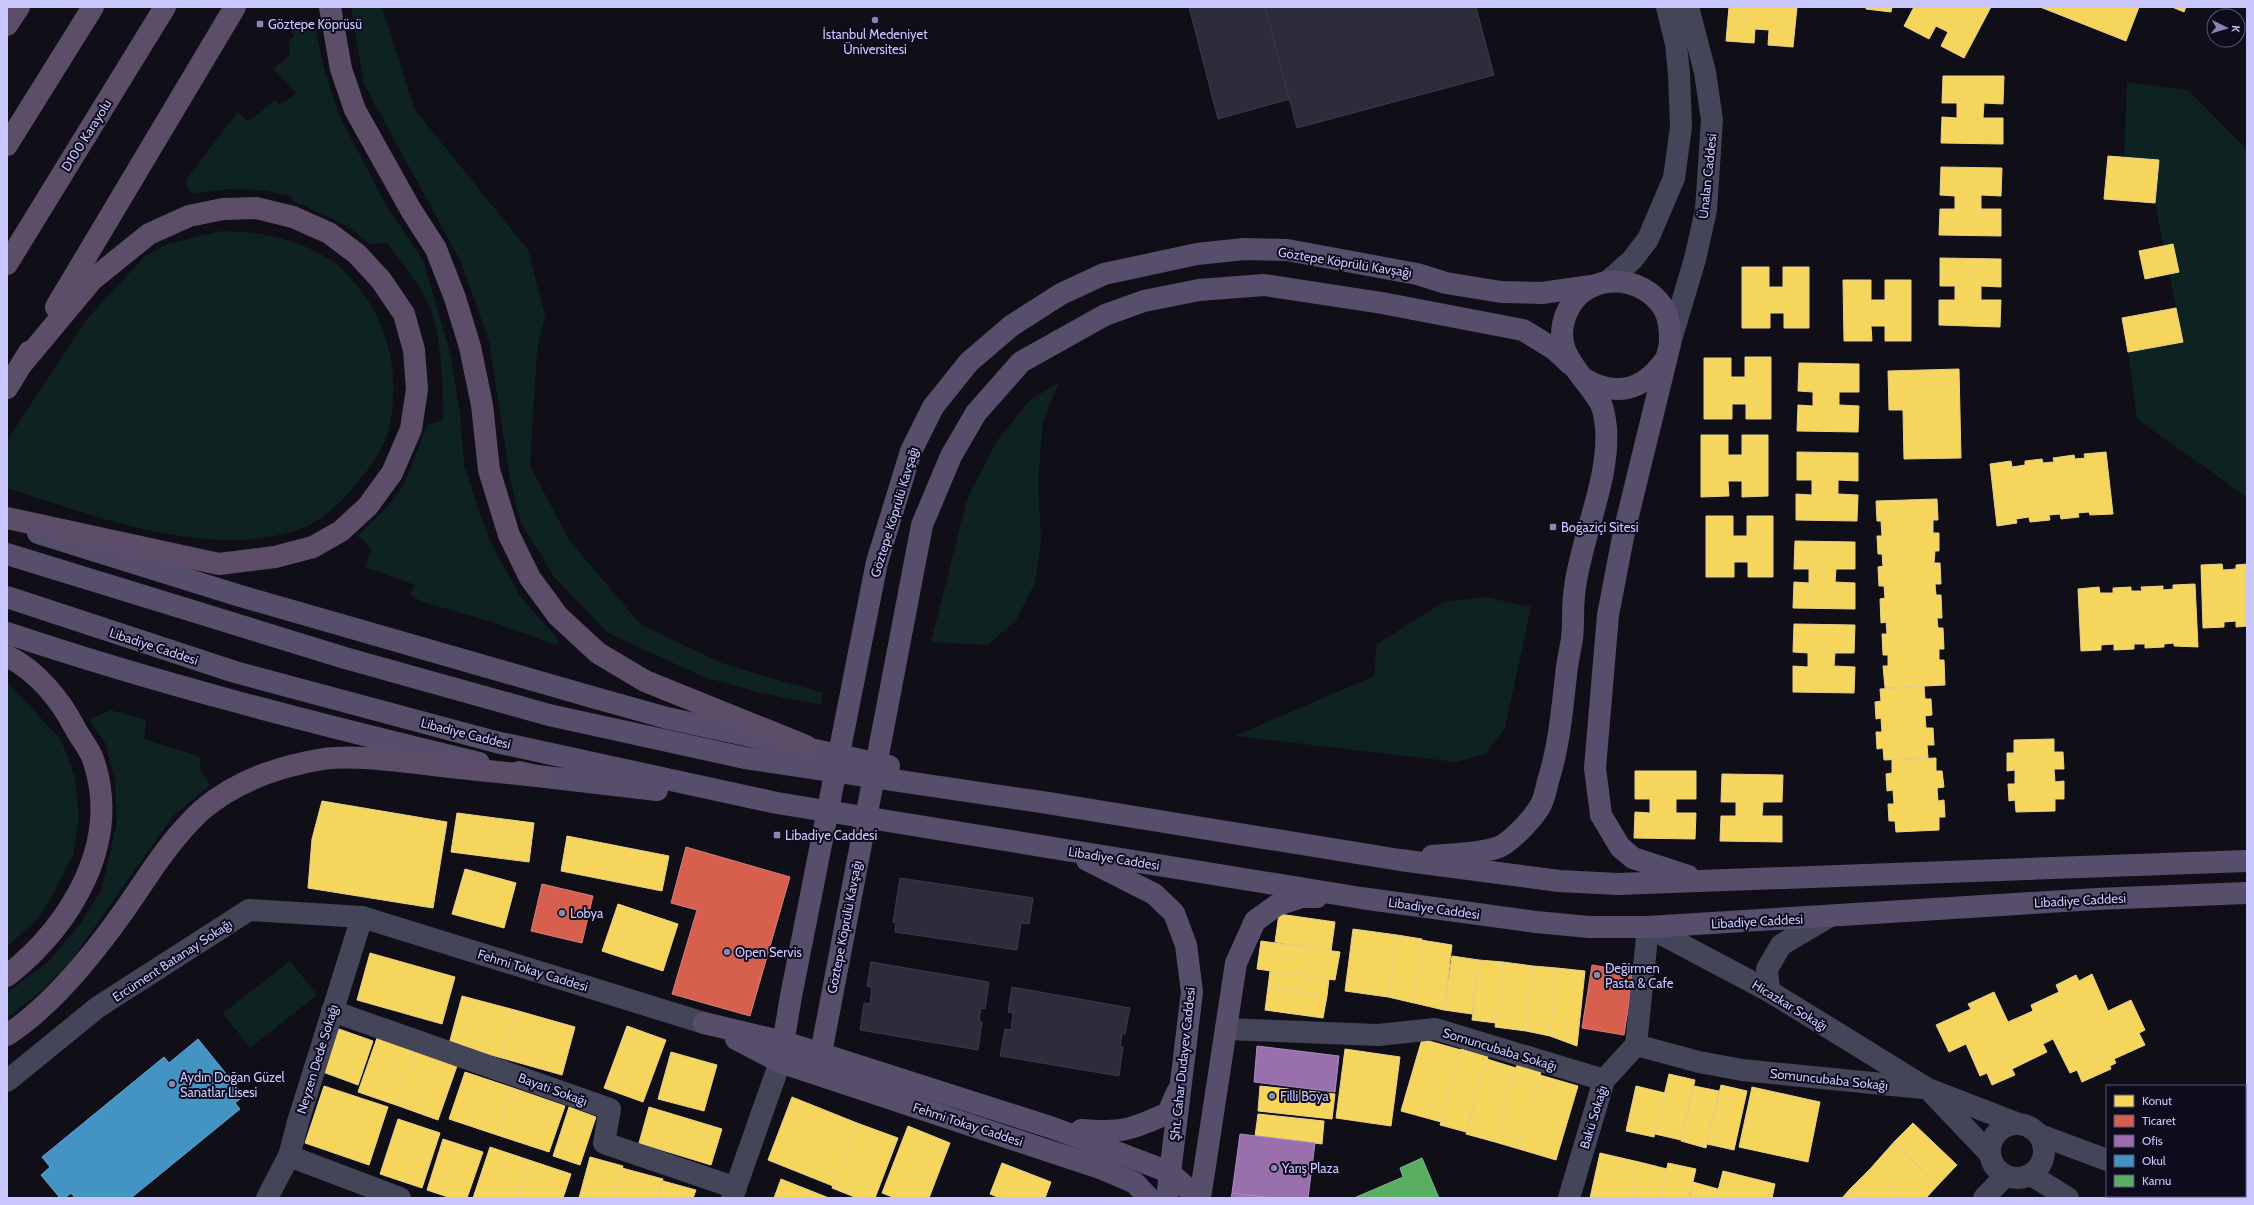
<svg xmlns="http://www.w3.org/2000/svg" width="2254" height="1205" font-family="Cabin,sans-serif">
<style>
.green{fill:#0f2222}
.homes{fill:#f6d55c;stroke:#e8d18d}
.shops{fill:#d6604d;stroke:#d27f82}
.offices{fill:#9970ab;stroke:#a78ac4}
.schools{fill:#4393c3;stroke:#6ba3d5}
.public{fill:#5aae61;stroke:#7bb690}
.building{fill:#2d2c3b;stroke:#3b394d}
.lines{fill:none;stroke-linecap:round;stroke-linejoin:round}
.minor{stroke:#444559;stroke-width:22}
.tertiary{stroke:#444559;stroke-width:22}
.primary{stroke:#574e6b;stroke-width:22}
.trunk{stroke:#5c4e68;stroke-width:22}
.poi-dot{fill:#8887ae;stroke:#0d0b1c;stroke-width:1.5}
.labels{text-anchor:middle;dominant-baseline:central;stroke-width:4;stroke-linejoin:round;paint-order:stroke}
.poi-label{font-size:13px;fill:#c9c7fe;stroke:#0d0b1c;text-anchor:start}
.street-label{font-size:13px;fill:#c9c7fe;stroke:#0d0b1c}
</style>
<rect width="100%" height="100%" fill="#100f18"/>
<g class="green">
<polygon points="351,7 382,7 415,110 528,250 545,316 537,351 530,466 569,540 641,625 724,664 823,693 821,705 761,693 704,677 608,633 555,578 521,523 510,478 489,341 461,262 364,84"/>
<path d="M306,25L315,27L324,68L338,113L386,205L423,260L451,357L460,414L464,464L478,509L493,547L520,596L559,641L556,645L496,623L423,602L410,595L415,585L365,567L371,551L366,542L357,536C371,523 387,509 398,493C411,473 418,447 427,425L443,420C442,377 444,327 420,288C410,273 398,258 387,243L370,244L350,228L329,217L295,202L290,196L262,190L228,189L191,194L185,181L238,112L248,122L275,100L280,105L297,93L273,69L290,55L289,40L294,37L292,31Z"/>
<polygon points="2127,82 2188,90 2247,150 2247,497 2137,419 2128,352 2183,341 2155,203 2159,160 2124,157"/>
<path d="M222,231C264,232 300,239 335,263C341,267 346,273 351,279C389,319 402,377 388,431C383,450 370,467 358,482C342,502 319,524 294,531C206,559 91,515 7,488V441L86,320L144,257L167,244Z"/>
<polygon points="1059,382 1043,422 1038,480 1041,543 1035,583 1016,620 988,645 931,642 967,499 997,441 1029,401"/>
<polygon points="1485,597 1531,607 1505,728 1485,754 1457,762 1235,736 1374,676 1377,644 1444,602"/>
<polygon points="7,682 61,740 75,777 79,817 73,855 57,887 40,916 7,947"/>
<polygon points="110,710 146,720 144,739 201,757 200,768 210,785 172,817 70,962 38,994 7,1018 7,993 48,962 80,924 101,891 117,822 115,781 105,742 89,720"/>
<polygon points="290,961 317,995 250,1048 223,1013"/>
</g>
<g class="homes">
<polygon points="1729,7 1797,7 1793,47 1768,45 1769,30 1755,29 1754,43 1726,41"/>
<polygon points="1866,7 1892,7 1891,12 1866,9"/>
<polygon points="1914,7 1957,7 1960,9 1961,7 1991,7 1964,58 1941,46 1948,32 1936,26 1929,39 1904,26"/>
<polygon points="2040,7 2139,7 2126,41"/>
<polygon points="2172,7 2186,7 2184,12"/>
<polygon points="1943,76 2004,76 2003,104 1984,103 1983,118 2003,118 2003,144 1941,143 1942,117 1957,118 1957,103 1942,103"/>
<polygon points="2108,156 2159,160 2155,203 2104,199"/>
<polygon points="1941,167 2002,168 2001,196 1981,195 1981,209 2001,209 2001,236 1939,235 1940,209 1955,209 1955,196 1940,195"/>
<polygon points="2173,244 2179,272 2145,279 2139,251"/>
<polygon points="1940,258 2001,259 2001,287 1981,286 1981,300 2001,300 2000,327 1939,325 1939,300 1955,300 1955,286 1940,286"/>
<polygon points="1742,267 1769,267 1769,287 1783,287 1783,267 1809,267 1809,328 1784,328 1784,313 1770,313 1770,328 1742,328"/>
<polygon points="1843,280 1871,280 1871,300 1885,300 1885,280 1911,280 1911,341 1885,341 1885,326 1871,326 1872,341 1844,341"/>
<polygon points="2176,308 2183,342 2128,352 2122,318"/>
<polygon points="1745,357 1771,357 1771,419 1746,419 1746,404 1732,404 1732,419 1704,419 1704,358 1731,358 1731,377 1745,377"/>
<polygon points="1799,363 1859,364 1859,392 1839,392 1839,405 1859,406 1858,432 1797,431 1798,405 1813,406 1813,392 1798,391"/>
<polygon points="1959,369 1961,458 1904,459 1903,410 1889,410 1888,371"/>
<polygon points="1701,435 1728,435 1728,455 1742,455 1742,435 1768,435 1768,496 1742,497 1742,481 1728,481 1729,496 1701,497"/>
<polygon points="1797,452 1858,453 1858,481 1838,480 1838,494 1858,495 1857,521 1796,520 1796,494 1812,495 1812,480 1797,480"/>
<polygon points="2106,452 2113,514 2090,515 2089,512 2078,513 2079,517 2061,519 2060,514 2049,515 2050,520 2030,522 2029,517 2016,519 2017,523 1997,526 1990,464 2011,461 2012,467 2025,465 2025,461 2042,459 2043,463 2054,462 2053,458 2074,455 2075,459 2085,458 2084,454"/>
<polygon points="1937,499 1938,520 1933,520 1933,533 1939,533 1939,551 1935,551 1934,563 1940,563 1941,584 1935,584 1936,595 1941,595 1942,618 1937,618 1938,628 1943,628 1944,649 1939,649 1939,660 1944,660 1945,685 1885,688 1883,666 1888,666 1888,655 1883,655 1882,634 1887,634 1886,622 1881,623 1880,599 1885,598 1884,586 1879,586 1878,567 1883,566 1882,554 1878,554 1877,536 1882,536 1881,521 1877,521 1876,501"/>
<polygon points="1706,516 1733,516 1733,536 1747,536 1747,516 1773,516 1773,577 1748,577 1748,562 1734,562 1734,577 1706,577"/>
<polygon points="1795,541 1855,542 1855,569 1836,569 1835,582 1855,583 1855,609 1793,608 1794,582 1809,583 1809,569 1794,569"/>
<polygon points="2222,564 2223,570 2236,569 2236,565 2247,564 2247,626 2236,627 2236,621 2224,622 2224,627 2203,628 2201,565"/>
<polygon points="2195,584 2198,647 2174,646 2174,643 2164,644 2164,647 2145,648 2145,644 2134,644 2134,649 2114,650 2114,644 2101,645 2101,650 2081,651 2078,589 2099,587 2100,593 2113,593 2113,588 2131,587 2131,591 2142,591 2141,587 2163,586 2163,590 2173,589 2173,585"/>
<polygon points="1794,624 1855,625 1854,653 1835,653 1834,666 1855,667 1854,693 1793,692 1793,666 1808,667 1808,653 1793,652"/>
<polygon points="1924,686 1925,699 1931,699 1932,715 1925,716 1926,728 1933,728 1934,745 1927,745 1928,758 1884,760 1883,748 1877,749 1876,732 1882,732 1881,718 1876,719 1875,702 1881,701 1880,689"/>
<polygon points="2054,739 2054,752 2063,752 2064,769 2054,769 2055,782 2064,781 2064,799 2055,799 2055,811 2016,812 2015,800 2009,801 2008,784 2015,784 2015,770 2007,771 2007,753 2014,753 2014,740"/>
<polygon points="1936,758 1936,771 1942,771 1944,787 1937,788 1938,801 1944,800 1945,817 1939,817 1939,830 1896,832 1895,821 1889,821 1888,804 1894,804 1893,790 1887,791 1886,774 1892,773 1892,760"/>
<polygon points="1635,771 1696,771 1696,799 1676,799 1676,813 1696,813 1695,839 1634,838 1635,812 1650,813 1650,799 1635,799"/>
<polygon points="1722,774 1783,775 1782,802 1763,802 1762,816 1782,816 1782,842 1720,841 1721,816 1736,816 1736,802 1721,802"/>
<polygon points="322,801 447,822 433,908 308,888 312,839"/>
<polygon points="457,813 534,823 529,862 451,852"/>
<polygon points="567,836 669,856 662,891 561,871"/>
<polygon points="465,869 516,883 504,928 452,914"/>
<polygon points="618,904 678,924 663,971 602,951"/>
<polygon points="1279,914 1335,922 1331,951 1275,942"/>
<polygon points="1353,929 1397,935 1388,997 1345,991"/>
<polygon points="1397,935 1422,939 1414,1003 1388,997"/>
<polygon points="1421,940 1452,945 1444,1010 1414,1003"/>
<polygon points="1261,941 1340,952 1335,980 1257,969"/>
<polygon points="370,953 455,977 442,1024 357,1000"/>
<polygon points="1452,956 1479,960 1472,1014 1444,1010"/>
<polygon points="1479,960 1503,962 1496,1023 1472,1020"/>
<polygon points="1503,962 1533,966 1526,1031 1495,1027"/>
<polygon points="1533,966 1557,968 1550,1036 1526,1031"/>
<polygon points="1557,968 1585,971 1577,1046 1550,1036"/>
<polygon points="1270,971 1329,979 1327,996 1268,987"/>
<polygon points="2092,974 2108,1011 2131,1000 2145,1030 2139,1033 2145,1045 2114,1059 2116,1063 2110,1066 2111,1069 2082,1082 2077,1070 2070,1073 2053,1039 2043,1044 2047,1052 2012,1069 2015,1075 1992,1085 1987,1073 1980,1076 1966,1044 1949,1052 1936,1025 1971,1009 1968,1004 1994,992 2008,1022 2033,1011 2031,1005 2059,992 2056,985 2076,975 2079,981"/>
<polygon points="1268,987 1327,996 1323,1018 1265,1010"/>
<polygon points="462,996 515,1010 502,1058 449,1044"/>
<polygon points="515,1010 575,1027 562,1075 502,1058"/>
<polygon points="627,1026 666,1040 643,1102 604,1088"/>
<polygon points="339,1029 373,1041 358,1085 323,1072"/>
<polygon points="377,1038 415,1051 396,1105 358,1092"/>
<polygon points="1422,1039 1461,1050 1441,1122 1401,1111"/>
<polygon points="1345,1049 1400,1057 1391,1126 1336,1118"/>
<polygon points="1461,1049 1488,1057 1466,1132 1440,1125"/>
<polygon points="415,1051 457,1066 438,1120 396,1105"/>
<polygon points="671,1052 717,1065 704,1111 658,1099"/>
<polygon points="1487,1059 1516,1068 1495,1142 1466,1134"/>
<polygon points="1517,1065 1541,1072 1519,1149 1495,1142"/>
<polygon points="465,1072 513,1088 497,1135 449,1119"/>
<polygon points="1669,1074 1695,1080 1681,1140 1655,1134"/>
<polygon points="1540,1075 1578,1086 1556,1160 1519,1149"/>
<polygon points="1721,1085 1747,1091 1734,1150 1707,1144"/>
<polygon points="324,1086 388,1107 369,1165 305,1143"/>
<polygon points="1260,1086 1335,1094 1332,1119 1258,1111"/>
<polygon points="1636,1086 1665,1093 1654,1137 1626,1131"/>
<polygon points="1694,1086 1719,1091 1706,1148 1681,1141"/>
<polygon points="1752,1087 1820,1102 1808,1162 1739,1147"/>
<polygon points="513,1088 565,1106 549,1152 497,1135"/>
<polygon points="792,1097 857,1123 833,1186 768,1160"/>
<polygon points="569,1107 596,1117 580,1165 553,1156"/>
<polygon points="649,1107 722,1129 711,1165 639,1143"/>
<polygon points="2247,1113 2247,1182 2245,1178 2245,1114"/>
<polygon points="1258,1114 1324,1121 1322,1144 1255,1136"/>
<polygon points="398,1119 440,1133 422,1188 380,1174"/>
<polygon points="857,1123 898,1138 875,1198 857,1198 832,1188"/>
<polygon points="1913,1123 1957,1165 1938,1185 1894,1142"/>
<polygon points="908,1126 950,1143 929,1198 895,1198 882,1193"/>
<polygon points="443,1139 483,1152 467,1198 451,1198 427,1190"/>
<polygon points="1894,1142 1938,1185 1926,1198 1900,1198 1870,1169"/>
<polygon points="490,1147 529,1160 517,1198 473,1198"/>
<polygon points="1600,1153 1639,1162 1631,1198 1590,1198"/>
<polygon points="590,1157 623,1166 614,1198 579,1198"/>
<polygon points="529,1160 571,1174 563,1198 517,1198"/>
<polygon points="1639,1162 1667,1169 1660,1198 1631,1198"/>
<polygon points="1002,1163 1051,1182 1045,1198 1000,1198 990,1194"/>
<polygon points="1668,1163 1696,1169 1689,1198 1660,1198"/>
<polygon points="622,1168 663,1179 658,1198 614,1198"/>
<polygon points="1870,1169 1900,1198 1860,1198 1850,1189"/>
<polygon points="1723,1171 1775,1184 1772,1198 1716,1198"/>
<polygon points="781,1179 829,1198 774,1198"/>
<polygon points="663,1181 696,1190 693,1198 658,1198"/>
<polygon points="1693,1182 1718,1189 1716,1198 1690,1198"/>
<polygon points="1850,1189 1860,1198 1842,1198"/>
</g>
<g class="shops">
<polygon points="686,847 790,877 750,1016 672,994 697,910 671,903"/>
<polygon points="542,884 593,896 582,943 531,931"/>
<polygon points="1592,965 1634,972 1624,1035 1582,1028"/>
</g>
<g class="offices">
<polygon points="1257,1046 1339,1056 1335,1092 1254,1082"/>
<polygon points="1240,1134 1315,1143 1308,1198 1271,1198 1232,1193"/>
<polygon points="1232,1193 1271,1198 1231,1198"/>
</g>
<polygon class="schools" points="198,1039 244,1096 235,1103 240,1109 131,1198 75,1198 71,1193 65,1198 60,1198 41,1175 50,1167 42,1157 164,1057 169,1063"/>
<polygon class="public" points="1422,1158 1439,1198 1354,1198 1403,1177 1400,1168"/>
<g class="building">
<polygon points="1189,7 1265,7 1290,99 1218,119"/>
<polygon points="1265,7 1476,7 1494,75 1297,128"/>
<polygon points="900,878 1033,898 1029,924 1021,923 1017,950 895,932 896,923 893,922"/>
<polygon points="871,962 989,982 985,1009 981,1008 979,1021 982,1022 978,1050 860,1030 864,1003 870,1004 872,987 867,986"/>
<polygon points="1012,987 1130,1008 1125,1034 1122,1034 1120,1047 1123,1047 1119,1076 1000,1056 1005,1029 1011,1030 1013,1013 1008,1012"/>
</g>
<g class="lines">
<g class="minor">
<polyline points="1769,991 1767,969 1781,945 1830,916"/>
<polyline points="332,1011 610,1109 604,1143 736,1188"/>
<polyline points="1226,1029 1378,1035 1435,1029 1604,1080"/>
<polyline points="1636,1045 1699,1062 1742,1070 1923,1088"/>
<polyline points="1933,1094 1990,1154"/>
<circle cx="2017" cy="1151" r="27"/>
<polyline points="2040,1135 2107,1160"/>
<polyline points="289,1156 400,1198"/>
<polyline points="2031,1175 2068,1198"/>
<polyline points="2197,1196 2202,1198"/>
<polyline points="267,1198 289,1156 298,1122 362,917"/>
<polyline points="732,1198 780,1062"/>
<polyline points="1569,1198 1604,1080 1636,1045 1648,927 1769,991 1928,1089 2016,1123"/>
<polyline points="1984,1198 2005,1176"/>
</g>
<g class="tertiary">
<polyline points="1607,282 1632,260 1648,239 1674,178 1681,127 1679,74 1676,44 1667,7"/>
<polyline points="1670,343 1695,259 1706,210 1712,120 1705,72 1688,7"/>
<polyline points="7,1081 98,1007 249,910 362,917 704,1023"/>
</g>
<g class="primary">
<path d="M1583,378C1615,398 1644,390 1665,360"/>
<polyline points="38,533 237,595 592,697 667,718 889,766"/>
<polyline points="7,554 345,658 549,715 745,758 1048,803 1400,860 1559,881 1618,884 2247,861"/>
<polyline points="7,597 235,672 496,742 777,803 1361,898 1536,922 1589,927 1648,927 2096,899 2247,893"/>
<path d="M7,633C162,685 321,725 479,763"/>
<polyline points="519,772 537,776 657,790"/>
<path d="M1432,856C1453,854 1476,854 1496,848C1509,845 1532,819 1539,808C1544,801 1546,790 1548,781C1559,747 1562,711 1566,675C1567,663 1570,651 1572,639C1574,622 1572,605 1575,587C1582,535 1610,479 1606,427C1605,420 1604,410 1601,404C1584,373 1549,353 1567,312C1585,271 1643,273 1664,309C1670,320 1670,332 1670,344L1624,532L1608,615L1595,768L1601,815L1620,847L1633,858L1688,876"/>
<polyline points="1087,860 1154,894 1174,913 1186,945 1192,992 1167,1198"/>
<polyline points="704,1023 784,1042 1053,1128 1169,1172 1198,1198"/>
<polyline points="736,1039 780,1062 1100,1168 1135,1183 1149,1198"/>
<polyline points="780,1062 791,996 877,562 911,451 933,407 969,362 1011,326 1061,294 1104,274 1197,254 1244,249 1287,250 1417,274 1446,283 1501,292 1542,293 1591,286"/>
<polyline points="817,1074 922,525 951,456 976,413 1021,362 1105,315 1144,301 1199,290 1264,285 1382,303 1523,330 1554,349 1570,364"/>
<path d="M1081,1130C1122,1133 1131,1130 1168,1113L1177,1092"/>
<polyline points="1200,1198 1236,963 1255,921 1277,905 1302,897 1317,897"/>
</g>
<g class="trunk">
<polyline points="330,7 341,69 355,110 411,210 436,249 455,298 470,347 482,405 489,470 509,535 530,578 558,616 598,653 645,681 806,746"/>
<polyline points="7,25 19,7"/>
<polyline points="7,145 93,7"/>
<polyline points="7,264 165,7"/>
<polyline points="56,307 235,7"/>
<polyline points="7,388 29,352"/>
<polyline points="7,518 219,564 275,557 313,547 341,531 368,506 392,473 411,429 417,389 414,350 404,314 381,280 357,254 329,233 293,217 256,208 223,209 189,216 149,234 92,280 22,364"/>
<path d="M7,656C36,670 60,699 75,728C80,738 89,748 93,759C122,843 71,925 7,976"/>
<path d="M7,1035C57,1003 108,936 141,886C159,859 178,832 202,810C236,781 280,766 323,759C351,755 389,760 417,763C457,768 497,772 537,776"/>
</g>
</g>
<g class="poi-dot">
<circle cx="875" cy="20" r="4"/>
<rect x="256" y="20" width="8" height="8" rx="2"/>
<rect x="1549" y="523" width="8" height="8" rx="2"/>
<rect x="773" y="831" width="8" height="8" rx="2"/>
<circle cx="562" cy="913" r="4"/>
<circle cx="727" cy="952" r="4"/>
<circle cx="1597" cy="975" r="4"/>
<circle cx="172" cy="1084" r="4"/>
<circle cx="1272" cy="1096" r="4"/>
<circle cx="1274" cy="1168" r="4"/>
</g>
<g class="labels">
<g class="poi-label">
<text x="268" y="24">Göztepe Köprüsü</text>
<text x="875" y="34" text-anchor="middle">İstanbul Medeniyet<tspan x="875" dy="15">Üniversitesi</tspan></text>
<text x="1561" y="527">Boğaziçi Sitesi</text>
<text x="785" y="835">Libadiye Caddesi</text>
<text x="570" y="913">Lobya</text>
<text x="735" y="952">Open Servis</text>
<text x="1605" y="968">Değirmen<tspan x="1605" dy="15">Pasta &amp; Cafe</tspan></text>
<text x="180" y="1077">Aydın Doğan Güzel<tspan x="180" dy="15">Sanatlar Lisesi</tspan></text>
<text x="1280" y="1096">Filli Boya</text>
<text x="1282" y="1168">Yarış Plaza</text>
</g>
<g class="street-label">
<text transform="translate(86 135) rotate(-58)">D100 Karayolu</text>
<text transform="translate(1707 176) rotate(-84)">Ünalan Caddesi</text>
<text transform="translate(1345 262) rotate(9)">Göztepe Köprülü Kavşağı</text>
<text transform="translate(894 512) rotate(-73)">Göztepe Köprülü Kavşağı</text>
<text transform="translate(154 646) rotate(18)">Libadiye Caddesi</text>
<text transform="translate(466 733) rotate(14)">Libadiye Caddesi</text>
<text transform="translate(1114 858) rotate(9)">Libadiye Caddesi</text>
<text transform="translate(2080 900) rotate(-3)">Libadiye Caddesi</text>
<text transform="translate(1434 908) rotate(8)">Libadiye Caddesi</text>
<text transform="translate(1757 921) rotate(-3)">Libadiye Caddesi</text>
<text transform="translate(844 927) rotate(-79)">Göztepe Köprülü Kavşağı</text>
<text transform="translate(172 960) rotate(-33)">Ercüment Batanay Sokağı</text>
<text transform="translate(533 970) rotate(17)">Fehmi Tokay Caddesi</text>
<text transform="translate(1790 1005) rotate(31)">Hicazkar Sokağı</text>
<text transform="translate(1500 1049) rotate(17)">Somuncubaba Sokağı</text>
<text transform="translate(317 1059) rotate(-73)">Neyzen Dede Sokağı</text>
<text transform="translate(1182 1064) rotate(-84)">Şht. Cahar Dudayev Caddesi</text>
<text transform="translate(1829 1079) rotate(6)">Somuncubaba Sokağı</text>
<text transform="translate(553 1089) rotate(20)">Bayati Sokağı</text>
<text transform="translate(1593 1117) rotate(-73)">Bakü Sokağı</text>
<text transform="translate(968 1124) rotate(18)">Fehmi Tokay Caddesi</text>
</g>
</g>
<rect width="2254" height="1205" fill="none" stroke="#c9c7fe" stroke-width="16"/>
<rect x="2106" y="1085" width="140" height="112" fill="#0d0b1c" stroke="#585676"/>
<rect x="2114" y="1095" width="20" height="12" fill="#f6d55c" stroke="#585676"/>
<text x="2142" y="1105" font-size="12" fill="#c9c7fe">Konut</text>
<rect x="2114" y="1115" width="20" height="12" fill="#d6604d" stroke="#585676"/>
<text x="2142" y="1125" font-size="12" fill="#c9c7fe">Ticaret</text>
<rect x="2114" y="1135" width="20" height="12" fill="#9970ab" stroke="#585676"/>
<text x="2142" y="1145" font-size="12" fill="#c9c7fe">Ofis</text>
<rect x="2114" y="1155" width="20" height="12" fill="#4393c3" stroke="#585676"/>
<text x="2142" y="1165" font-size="12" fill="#c9c7fe">Okul</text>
<rect x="2114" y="1175" width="20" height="12" fill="#5aae61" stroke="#585676"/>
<text x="2142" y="1185" font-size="12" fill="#c9c7fe">Kamu</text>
<g transform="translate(2226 28) rotate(95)"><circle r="19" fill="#0d0b1c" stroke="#585676"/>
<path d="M0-3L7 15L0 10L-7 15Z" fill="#8887ae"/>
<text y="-6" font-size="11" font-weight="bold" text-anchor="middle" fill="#c9c7fe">K</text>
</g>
</svg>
